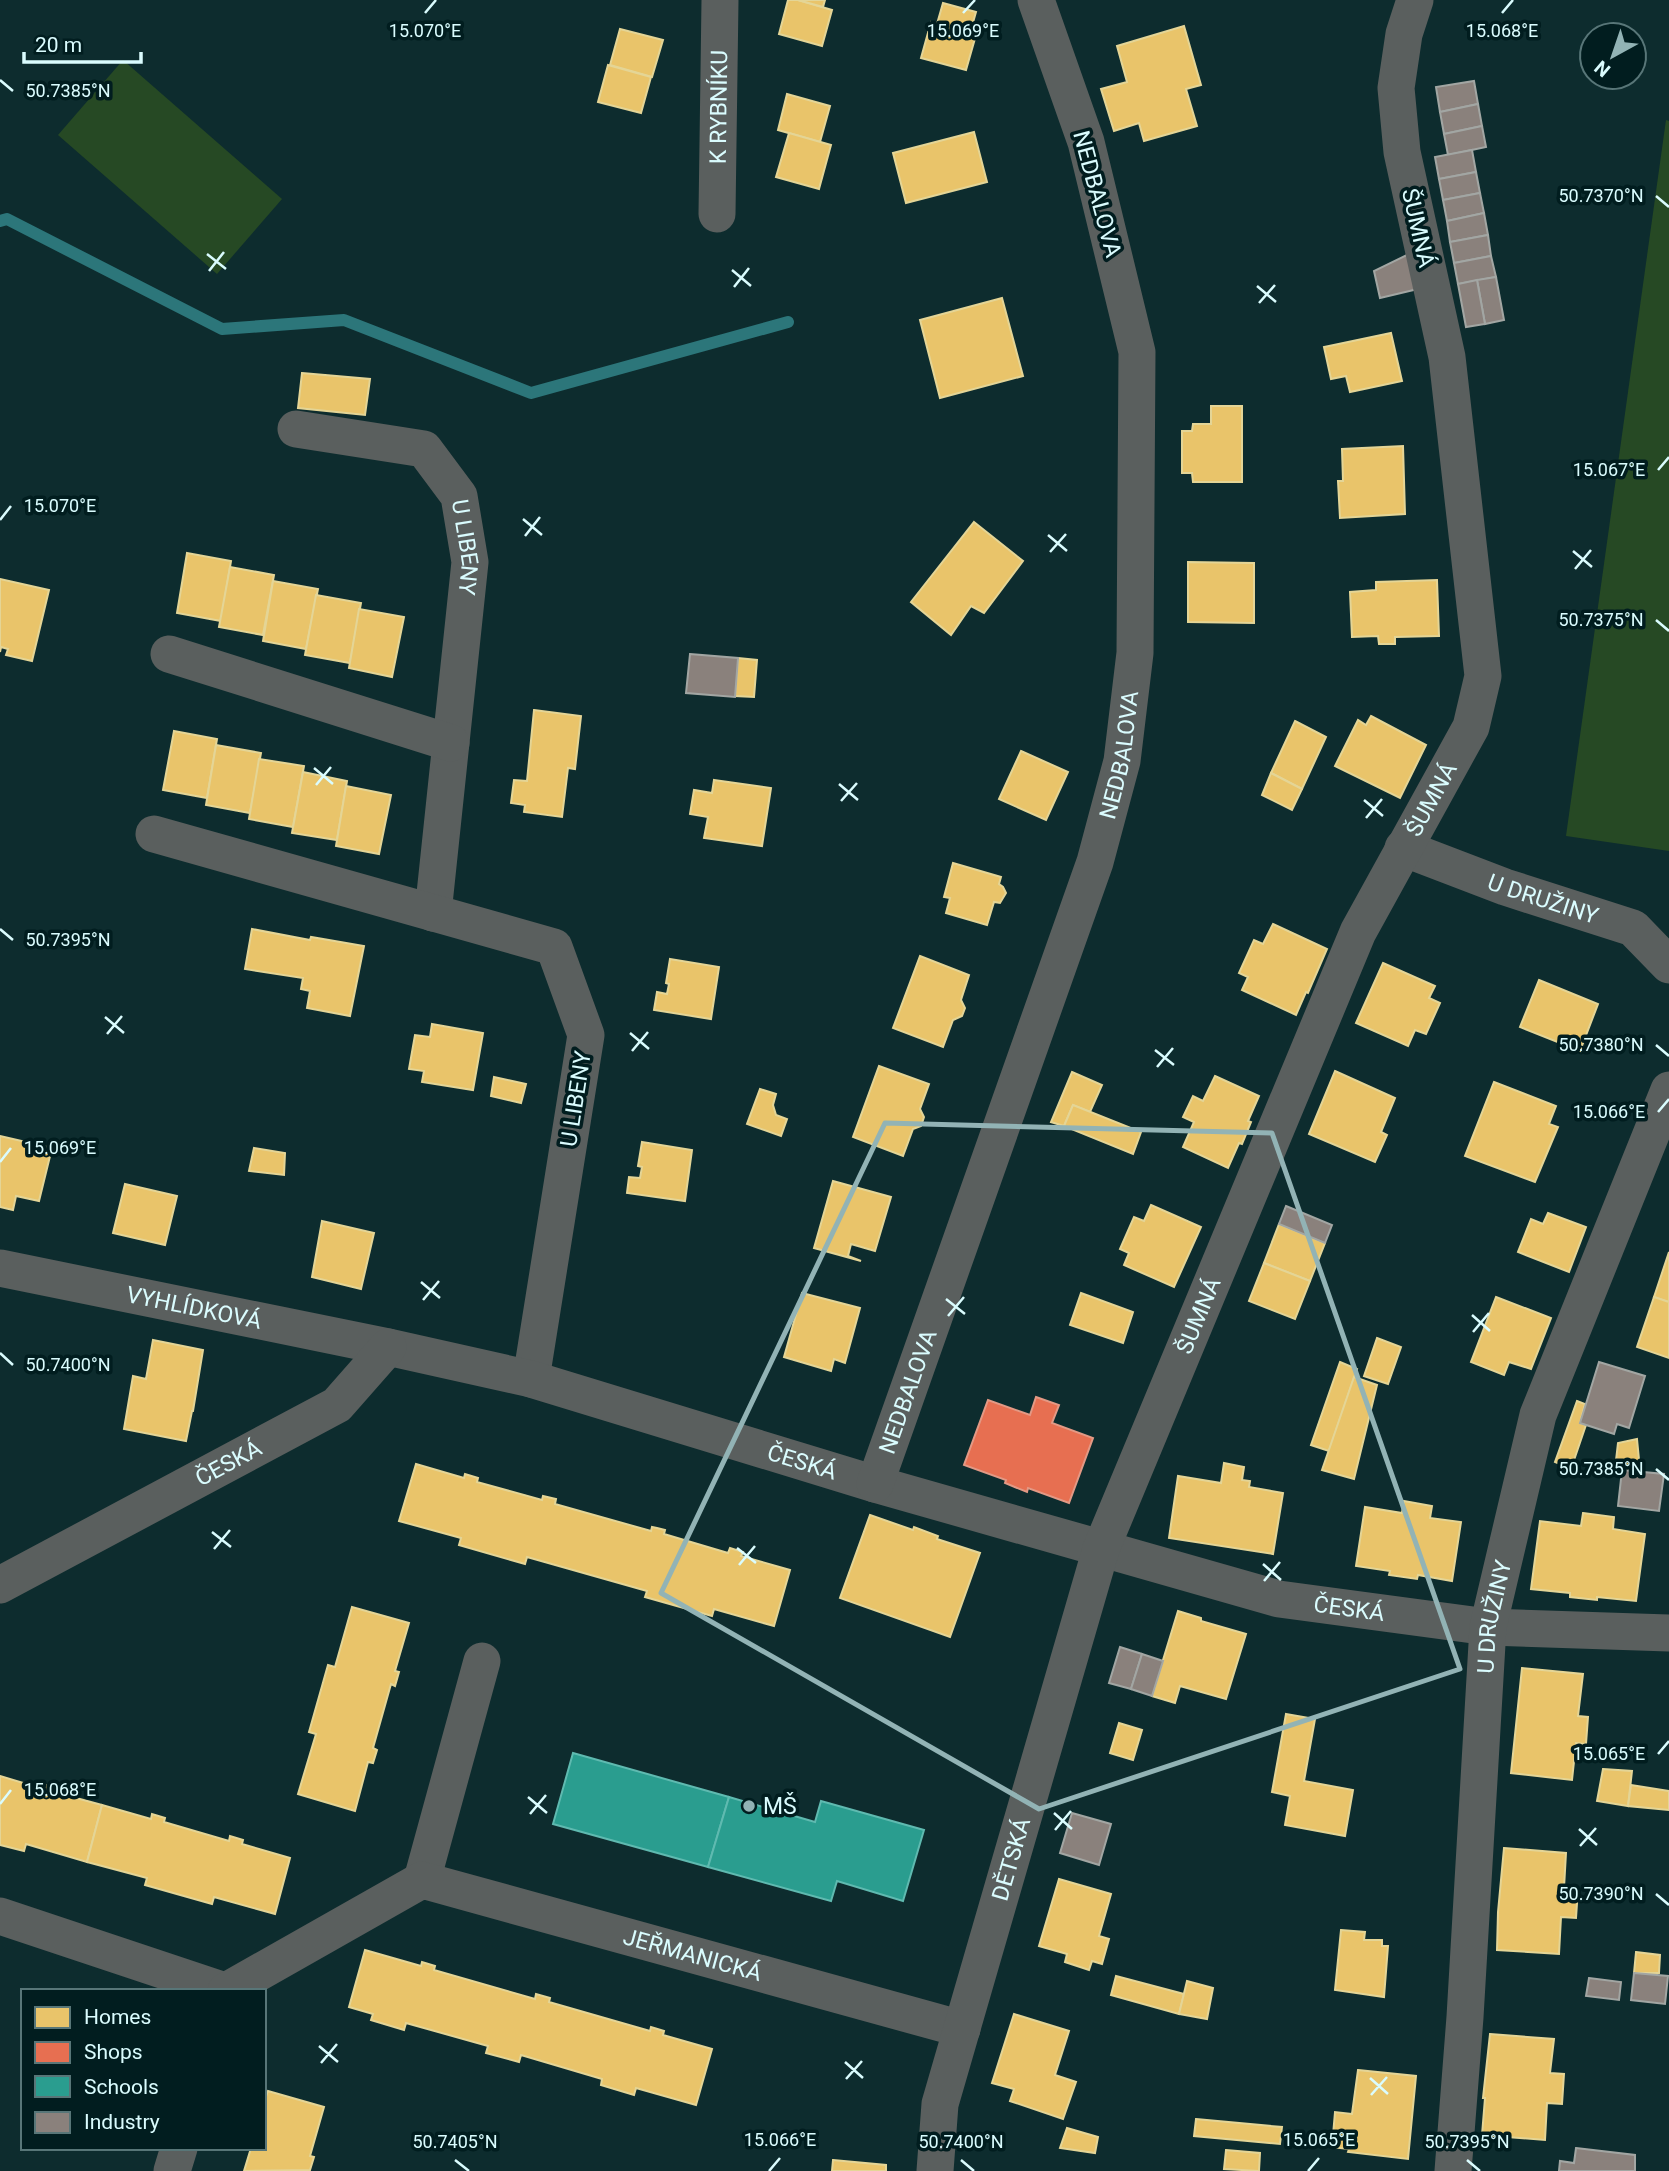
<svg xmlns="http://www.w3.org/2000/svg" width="1669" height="2171" font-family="Roboto,sans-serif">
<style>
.green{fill:#264924}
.homes{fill:#e9c46a;stroke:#e4d596;stroke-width:2}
.shops{fill:#e76f51;stroke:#e39985;stroke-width:2}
.schools{fill:#2a9d8f;stroke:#5fbab0;stroke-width:2}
.industry{fill:#8a817c;stroke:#a2a6a3;stroke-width:2}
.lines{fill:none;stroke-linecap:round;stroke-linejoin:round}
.stream{stroke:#2c767a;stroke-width:12}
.minor{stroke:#5a5f5e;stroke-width:37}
.marked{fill:none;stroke:#92b3b5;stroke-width:5;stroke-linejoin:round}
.ticks{fill:none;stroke:#dafcfe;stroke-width:2.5}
.poi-dot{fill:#92b3b5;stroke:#011d1f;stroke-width:2.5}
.labels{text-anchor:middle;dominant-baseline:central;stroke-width:7;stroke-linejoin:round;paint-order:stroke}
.street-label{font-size:23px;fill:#dafcfe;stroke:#011d1f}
.poi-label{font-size:23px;fill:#dafcfe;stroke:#011d1f;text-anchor:start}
.ticks-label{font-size:18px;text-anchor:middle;fill:#dafcfe;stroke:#011d1f;stroke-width:7;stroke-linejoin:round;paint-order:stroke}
</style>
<rect width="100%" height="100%" fill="#0d2c2e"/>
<g class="green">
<polygon points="123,60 282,199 217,274 58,135"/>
<polygon points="1666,120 1669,121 1669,851 1566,836"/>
</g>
<g class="homes">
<polygon points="788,0 798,0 832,10 822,46 779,34"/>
<polygon points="798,0 825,0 823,7"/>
<polygon points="943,3 976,12 970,33 976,35 966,70 921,58 931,22 937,24"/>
<polygon points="1184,26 1201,85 1186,89 1197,126 1144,141 1139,123 1114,131 1101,89 1127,82 1117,46"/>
<polygon points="620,29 663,40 652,77 610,65"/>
<polygon points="608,65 651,77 641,113 598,102"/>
<polygon points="787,94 830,106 820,142 778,130"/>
<polygon points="974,132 987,182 906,203 893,153"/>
<polygon points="789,133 831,145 819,189 776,177"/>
<polygon points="1002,298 1023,376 940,398 920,320"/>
<polygon points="1391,333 1402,381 1350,392 1346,376 1331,379 1324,347"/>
<polygon points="302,373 370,379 365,415 298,408"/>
<polygon points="1211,406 1242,406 1242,482 1193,482 1192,473 1182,473 1182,431 1192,431 1193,424 1211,424"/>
<polygon points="1403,446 1405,514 1340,518 1338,481 1343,481 1342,449"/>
<polygon points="974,522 1023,561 984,613 971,606 951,635 911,602"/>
<polygon points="187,553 231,561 221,621 177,613"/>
<polygon points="1188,562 1254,563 1254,623 1188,622"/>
<polygon points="230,567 274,575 263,635 219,627"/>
<polygon points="0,579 49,590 32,661 6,655 8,649 1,647 0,652"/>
<polygon points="1437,580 1439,636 1395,637 1395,644 1379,644 1378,636 1352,637 1350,592 1376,590 1376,582"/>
<polygon points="273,581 318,589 306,649 263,641"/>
<polygon points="316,595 361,603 350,663 305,655"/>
<polygon points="359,609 404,617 392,677 349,668"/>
<polygon points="738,658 757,660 754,697 735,696"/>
<polygon points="534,710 581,716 575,769 568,768 562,817 524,812 525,805 511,803 514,780 527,781"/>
<polygon points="1371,716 1426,745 1400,798 1335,766 1358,720 1366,725"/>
<polygon points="1295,721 1326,737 1302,789 1271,773"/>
<polygon points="174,731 217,739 207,798 163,790"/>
<polygon points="216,745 261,753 250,813 206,805"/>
<polygon points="1021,751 1068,772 1046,820 999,799"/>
<polygon points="259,759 304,766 293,827 249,819"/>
<polygon points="303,772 347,781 337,840 292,833"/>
<polygon points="1271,773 1302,789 1292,810 1262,795"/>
<polygon points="714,780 771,788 762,846 704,838 708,817 690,814 694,790 712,793"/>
<polygon points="346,786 391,795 379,854 336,846"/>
<polygon points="953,863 1001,877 999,884 1003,887 1006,893 1000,903 994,902 987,925 946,913 950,898 944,897"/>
<polygon points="1273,924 1327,949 1308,993 1306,992 1296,1015 1242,990 1248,977 1239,973 1254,940 1263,944"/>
<polygon points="252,929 310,940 311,937 364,946 350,1016 307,1008 310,991 301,989 303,978 245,969"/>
<polygon points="920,956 969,975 961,1000 965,1008 962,1016 953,1020 943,1047 893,1028"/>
<polygon points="670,959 719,967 711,1019 654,1010 657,992 667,994 669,984 666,983"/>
<polygon points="1383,963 1435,986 1429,998 1440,1003 1426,1034 1415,1030 1408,1046 1356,1023"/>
<polygon points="1539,980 1598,1004 1580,1051 1520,1027"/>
<polygon points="432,1024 483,1033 473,1090 422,1082 424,1071 409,1069 415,1035 430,1037"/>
<polygon points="879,1066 929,1084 920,1109 924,1117 921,1126 913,1129 903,1156 853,1137"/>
<polygon points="1335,1071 1395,1098 1381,1132 1387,1135 1375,1162 1309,1134"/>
<polygon points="1072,1072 1102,1085 1090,1112 1073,1105 1064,1126 1051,1122"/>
<polygon points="1215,1076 1259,1096 1248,1121 1251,1122 1242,1144 1239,1143 1228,1168 1183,1147 1194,1122 1183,1117 1193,1096 1203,1101"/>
<polygon points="494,1077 526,1084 521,1103 491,1096"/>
<polygon points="1494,1082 1556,1106 1549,1124 1558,1127 1535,1182 1465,1156"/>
<polygon points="760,1089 776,1094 773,1105 776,1115 787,1119 781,1136 747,1124"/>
<polygon points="1073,1105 1141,1132 1133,1154 1064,1126"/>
<polygon points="0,1136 52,1148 39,1201 16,1196 13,1210 0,1207"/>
<polygon points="642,1142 692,1150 685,1201 627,1193 629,1177 640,1178 642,1167 638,1166"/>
<polygon points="254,1148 285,1153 284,1175 249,1171"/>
<polygon points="833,1181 891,1197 875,1251 851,1244 848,1256 861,1261 814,1248"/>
<polygon points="125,1184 177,1196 165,1245 113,1233"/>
<polygon points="1151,1205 1201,1227 1174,1287 1124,1265 1129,1253 1120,1249 1134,1217 1144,1221"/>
<polygon points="1548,1213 1586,1227 1569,1272 1518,1252 1531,1219 1543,1224"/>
<polygon points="322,1221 374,1233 361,1289 312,1277"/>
<polygon points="1279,1224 1325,1243 1310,1281 1264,1263"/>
<polygon points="1669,1252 1669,1302 1654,1297"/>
<polygon points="1264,1263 1310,1281 1295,1319 1249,1301"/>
<polygon points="802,1293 860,1308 845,1363 834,1359 831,1371 784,1357"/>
<polygon points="1081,1293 1133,1312 1123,1343 1070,1325"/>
<polygon points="1496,1297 1551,1318 1531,1369 1509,1362 1504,1375 1471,1362"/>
<polygon points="1654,1297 1669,1302 1669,1358 1637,1347"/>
<polygon points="1377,1338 1401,1347 1388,1384 1364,1376"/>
<polygon points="153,1340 203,1350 193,1411 192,1411 186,1441 124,1429 133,1376 146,1379"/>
<polygon points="1340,1362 1357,1369 1329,1451 1311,1445"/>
<polygon points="1354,1377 1377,1385 1354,1479 1322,1470"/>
<polygon points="1577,1401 1585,1404 1580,1423 1586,1425 1571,1469 1555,1462"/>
<polygon points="1637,1439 1640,1470 1615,1469 1618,1443"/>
<polygon points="1224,1463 1244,1467 1242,1480 1250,1481 1249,1487 1283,1493 1273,1554 1169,1538 1178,1476 1221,1483"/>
<polygon points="416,1464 464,1478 465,1474 478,1478 477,1482 542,1500 543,1496 556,1499 555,1504 651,1531 652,1527 657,1528 665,1530 664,1534 728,1553 730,1548 743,1552 741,1556 790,1570 774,1626 714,1609 712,1616 645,1597 647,1591 527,1557 525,1564 459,1545 461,1538 399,1521"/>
<polygon points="1404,1501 1432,1506 1430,1518 1461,1522 1452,1581 1418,1575 1417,1579 1389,1575 1390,1571 1356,1566 1365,1507 1402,1513"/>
<polygon points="1583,1513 1614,1517 1613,1529 1645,1534 1636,1601 1597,1597 1597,1600 1570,1597 1570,1593 1531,1589 1540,1521 1581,1526"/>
<polygon points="870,1515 913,1530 914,1527 938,1536 937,1539 980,1553 950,1637 840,1598"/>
<polygon points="352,1607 409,1623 395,1671 399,1672 395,1686 391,1684 373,1748 377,1750 373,1763 368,1762 355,1811 298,1794 316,1734 309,1732 328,1665 335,1667"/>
<polygon points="1178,1611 1201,1618 1201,1621 1246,1634 1226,1699 1180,1686 1175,1703 1152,1696"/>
<polygon points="1522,1668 1583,1674 1578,1716 1588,1717 1586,1744 1576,1743 1572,1780 1511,1773"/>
<polygon points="1286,1714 1315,1719 1304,1781 1353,1790 1345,1836 1285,1825 1290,1796 1272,1792"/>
<polygon points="1119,1723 1142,1730 1133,1760 1110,1753"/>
<polygon points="1603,1769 1632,1771 1628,1806 1597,1801"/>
<polygon points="0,1776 40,1788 41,1784 55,1787 54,1792 102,1805 87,1862 26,1844 24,1851 0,1845"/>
<polygon points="1631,1785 1669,1791 1669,1810 1628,1806"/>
<polygon points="102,1805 151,1819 152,1814 165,1818 164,1822 229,1841 230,1836 243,1840 242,1844 290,1858 275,1914 214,1897 212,1904 145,1885 147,1878 87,1862"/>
<polygon points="1504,1848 1566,1853 1564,1888 1578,1889 1576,1918 1561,1917 1559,1954 1497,1950 1498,1912"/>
<polygon points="1059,1879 1111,1894 1099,1936 1109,1939 1102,1964 1092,1961 1089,1970 1065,1962 1067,1954 1039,1946"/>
<polygon points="1341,1930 1365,1932 1364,1940 1382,1940 1382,1946 1388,1946 1384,1997 1335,1990"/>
<polygon points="365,1950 421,1966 422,1962 435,1966 434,1970 535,1999 536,1994 550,1998 549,2002 650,2031 651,2027 664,2031 663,2035 712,2049 696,2105 636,2088 634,2095 601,2085 602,2079 521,2055 519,2062 486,2053 488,2046 406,2023 404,2030 371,2020 373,2014 349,2007"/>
<polygon points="1636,1952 1660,1955 1659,1973 1634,1973"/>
<polygon points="1116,1976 1184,1994 1179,2014 1111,1995"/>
<polygon points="1187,1981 1213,1988 1207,2019 1179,2014"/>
<polygon points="1014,2014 1069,2031 1055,2075 1076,2082 1063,2119 1010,2101 1014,2089 992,2083"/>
<polygon points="1490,2034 1554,2039 1550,2073 1564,2074 1562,2104 1547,2103 1545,2140 1482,2135 1485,2098 1483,2098"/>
<polygon points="1358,2070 1416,2076 1408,2159 1348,2152 1349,2149 1332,2147 1335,2112 1352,2114"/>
<polygon points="268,2091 324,2107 310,2156 314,2157 310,2170 244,2171 251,2148 264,2148 264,2102"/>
<polygon points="1196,2119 1282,2127 1280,2144 1194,2136"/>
<polygon points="1067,2128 1098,2137 1095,2153 1060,2148"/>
<polygon points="1226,2150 1260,2153 1259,2171 1224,2169"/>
<polygon points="833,2160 886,2165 886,2171 832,2171"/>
</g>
<polygon class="shops" points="1036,1397 1059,1405 1052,1423 1093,1438 1069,1503 1028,1488 1027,1492 1005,1483 1006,1480 964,1465 988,1400 1030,1415"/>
<g class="schools">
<polygon points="573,1753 729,1797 708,1867 553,1824"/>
<polygon points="729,1797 815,1822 821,1801 924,1830 903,1901 837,1881 831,1901 708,1867"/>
</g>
<g class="industry">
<polygon points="1474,81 1478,104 1440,112 1436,87"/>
<polygon points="1478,104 1482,126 1444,134 1440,112"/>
<polygon points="1482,126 1486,147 1448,155 1444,134"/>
<polygon points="1472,150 1476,172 1439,179 1435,157"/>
<polygon points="1476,172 1480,193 1443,200 1439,179"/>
<polygon points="1480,193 1484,213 1447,221 1443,200"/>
<polygon points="1484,213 1488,235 1450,242 1447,221"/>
<polygon points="1488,235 1491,256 1454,263 1450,242"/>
<polygon points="1411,253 1418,289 1380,298 1374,271"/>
<polygon points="1491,256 1496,277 1458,284 1454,263"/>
<polygon points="1496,277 1504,320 1485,324 1477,280"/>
<polygon points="1477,280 1485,324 1466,327 1458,284"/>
<polygon points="690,654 738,658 735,697 686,693"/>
<polygon points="1286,1206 1332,1225 1325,1243 1279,1224"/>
<polygon points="1599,1362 1645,1376 1629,1428 1617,1424 1614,1434 1580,1423"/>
<polygon points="1622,1470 1664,1474 1659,1511 1618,1506"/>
<polygon points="1120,1647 1142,1654 1131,1689 1109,1683"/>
<polygon points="1142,1654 1163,1661 1152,1696 1131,1689"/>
<polygon points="1072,1813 1111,1824 1099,1865 1060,1853"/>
<polygon points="1634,1973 1668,1976 1665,2004 1631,2000"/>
<polygon points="1589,1978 1621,1982 1619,2000 1586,1996"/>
<polygon points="1576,2148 1635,2155 1635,2171 1559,2171 1560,2161 1574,2163"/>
</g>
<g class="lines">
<polyline class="stream" points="0,221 7,219 222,329 344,320 531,393 788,322"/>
<g class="minor">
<path id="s1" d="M717,214L720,0"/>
<path id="s2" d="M296,429L424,449L459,496L470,562L433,913"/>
<polyline points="169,654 451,743"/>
<polyline points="154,834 554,947 586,1035 531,1379"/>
<path id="s3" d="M1403,848L1505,887L1633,928L1669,965"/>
<path id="s4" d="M0,1268L388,1347L531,1379L875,1484L1279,1599L1488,1627L1669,1633"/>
<path id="s5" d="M875,1484L1095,862L1122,761L1135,653L1137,352L1086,142L1036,0"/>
<path id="s6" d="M0,1585L337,1405L388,1347"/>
<polyline points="422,1880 482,1661"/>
<polyline points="0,1916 225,1991"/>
<path id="s7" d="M226,1991L422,1880L962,2029"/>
<polyline points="172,2171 179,2148"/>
<path id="s8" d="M935,2171L940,2104L1101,1549L1358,932L1471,727L1483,676L1447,357L1402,152L1396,88L1404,34L1415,0"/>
<path id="s9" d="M1453,2171L1465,2017L1488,1627L1538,1415L1669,1090"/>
</g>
</g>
<path class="marked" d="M885,1123L1272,1133L1460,1669L1039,1809L661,1593Z"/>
<path class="ticks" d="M425,13L436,0M963,13L975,0M1502,13L1513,0M0,80L13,91M1656,196L1669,207M207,254L226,269M732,270L751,286M209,271L224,252M1257,286L1276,302M734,287L749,268M1259,303L1275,285M1658,470L1669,457M523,519L542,535M0,520L11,506M1048,535L1067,551M525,536L540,517M1573,551L1592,567M1050,552L1066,534M1575,569L1591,550M1656,620L1669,631M314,768L333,784M839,784L858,800M316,785L331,767M1364,800L1383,816M841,801L857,783M1366,818L1382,799M0,929L13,940M105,1017L124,1033M630,1033L649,1049M107,1034L122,1016M1656,1045L1669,1056M1155,1050L1174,1065M632,1051L648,1032M1157,1067L1173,1048M1658,1112L1669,1099M0,1162L11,1148M421,1282L440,1298M946,1299L965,1314M423,1300L439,1281M1472,1315L1490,1331M948,1316L964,1297M1473,1332L1489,1313M0,1353L13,1365M1656,1469L1669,1480M212,1532L231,1547M737,1548L756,1563M214,1549L230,1530M1263,1564L1281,1580M739,1565L755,1546M1264,1581L1280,1562M1658,1754L1669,1741M528,1797L547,1813M0,1804L11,1790M1054,1813L1072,1829M530,1814L546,1795M1579,1829L1597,1845M1055,1830L1071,1811M1580,1846L1596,1828M1656,1894L1669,1905M319,2046L338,2062M845,2062L863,2078M321,2063L337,2044M1370,2078L1388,2094M846,2079L862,2061M1371,2095L1387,2077M455,2160L469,2171M961,2160L974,2171M1467,2160L1480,2171M769,2171L780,2158M1308,2171L1319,2158"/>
<circle class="poi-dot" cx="749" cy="1806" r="7"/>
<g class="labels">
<g class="street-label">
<text stroke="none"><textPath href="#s1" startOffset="107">K RYBNÍKU</textPath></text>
<text transform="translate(1097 194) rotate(75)">NEDBALOVA</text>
<text transform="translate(1418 228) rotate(77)">ŠUMNÁ</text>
<text stroke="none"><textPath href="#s2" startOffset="240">U LIBENY</textPath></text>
<text stroke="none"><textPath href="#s5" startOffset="770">NEDBALOVA</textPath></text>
<text stroke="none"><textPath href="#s8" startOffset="1465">ŠUMNÁ</textPath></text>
<text stroke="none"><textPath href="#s3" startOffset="149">U DRUŽINY</textPath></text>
<text transform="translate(576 1099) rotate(-81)">U LIBENY</text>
<text stroke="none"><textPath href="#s4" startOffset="198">VYHLÍDKOVÁ</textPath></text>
<text stroke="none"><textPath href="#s8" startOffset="898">ŠUMNÁ</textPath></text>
<text stroke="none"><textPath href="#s5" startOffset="98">NEDBALOVA</textPath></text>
<text stroke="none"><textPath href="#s4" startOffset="826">ČESKÁ</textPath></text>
<text stroke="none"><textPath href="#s6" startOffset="259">ČESKÁ</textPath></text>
<text stroke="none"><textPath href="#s4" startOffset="1393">ČESKÁ</textPath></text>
<text stroke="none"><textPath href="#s9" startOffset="556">U DRUŽINY</textPath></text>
<text stroke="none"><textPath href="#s8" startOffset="322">DĚTSKÁ</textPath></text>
<text stroke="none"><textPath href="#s7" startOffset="506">JEŘMANICKÁ</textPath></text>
</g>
<g class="poi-label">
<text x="763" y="1806">MŠ</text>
</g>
</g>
<g class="ticks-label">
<text x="425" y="37">15.070°E</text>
<text x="963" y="37">15.069°E</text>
<text x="1502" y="37">15.068°E</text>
<text x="68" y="97">50.7385°N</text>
<text x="1601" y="202">50.7370°N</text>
<text x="1609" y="476">15.067°E</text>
<text x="60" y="512">15.070°E</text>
<text x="1601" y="626">50.7375°N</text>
<text x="68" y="946">50.7395°N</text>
<text x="1601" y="1051">50.7380°N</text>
<text x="1609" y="1118">15.066°E</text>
<text x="60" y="1154">15.069°E</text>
<text x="68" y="1371">50.7400°N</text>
<text x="1601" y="1475">50.7385°N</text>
<text x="1609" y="1760">15.065°E</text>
<text x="60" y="1796">15.068°E</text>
<text x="1601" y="1900">50.7390°N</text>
<text x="780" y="2146">15.066°E</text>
<text x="1319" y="2146">15.065°E</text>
<text x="455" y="2148">50.7405°N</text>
<text x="961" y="2148">50.7400°N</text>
<text x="1467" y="2148">50.7395°N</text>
</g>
<rect x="21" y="1989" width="245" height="161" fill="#011d1f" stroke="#587678" stroke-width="2"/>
<rect x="35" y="2007" width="35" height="21" fill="#e9c46a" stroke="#587678" stroke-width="2"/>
<text x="84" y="2024" font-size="21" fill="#dafcfe">Homes</text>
<rect x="35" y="2042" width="35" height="21" fill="#e76f51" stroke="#587678" stroke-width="2"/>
<text x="84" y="2059" font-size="21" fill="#dafcfe">Shops</text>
<rect x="35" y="2076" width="35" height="21" fill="#2a9d8f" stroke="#587678" stroke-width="2"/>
<text x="84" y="2094" font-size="21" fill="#dafcfe">Schools</text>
<rect x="35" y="2112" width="35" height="21" fill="#8a817c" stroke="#587678" stroke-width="2"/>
<text x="84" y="2129" font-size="21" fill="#dafcfe">Industry</text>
<g transform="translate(1613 56) rotate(220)"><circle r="33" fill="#011d1f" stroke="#587678" stroke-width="2"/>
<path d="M0-5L12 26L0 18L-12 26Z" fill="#92b3b5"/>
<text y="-10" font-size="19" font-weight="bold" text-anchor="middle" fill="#dafcfe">N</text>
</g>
<path d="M24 52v10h117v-10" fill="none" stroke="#dafcfe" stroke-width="3.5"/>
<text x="35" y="52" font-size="21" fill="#dafcfe" stroke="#011d1f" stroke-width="5" paint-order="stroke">20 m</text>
</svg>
